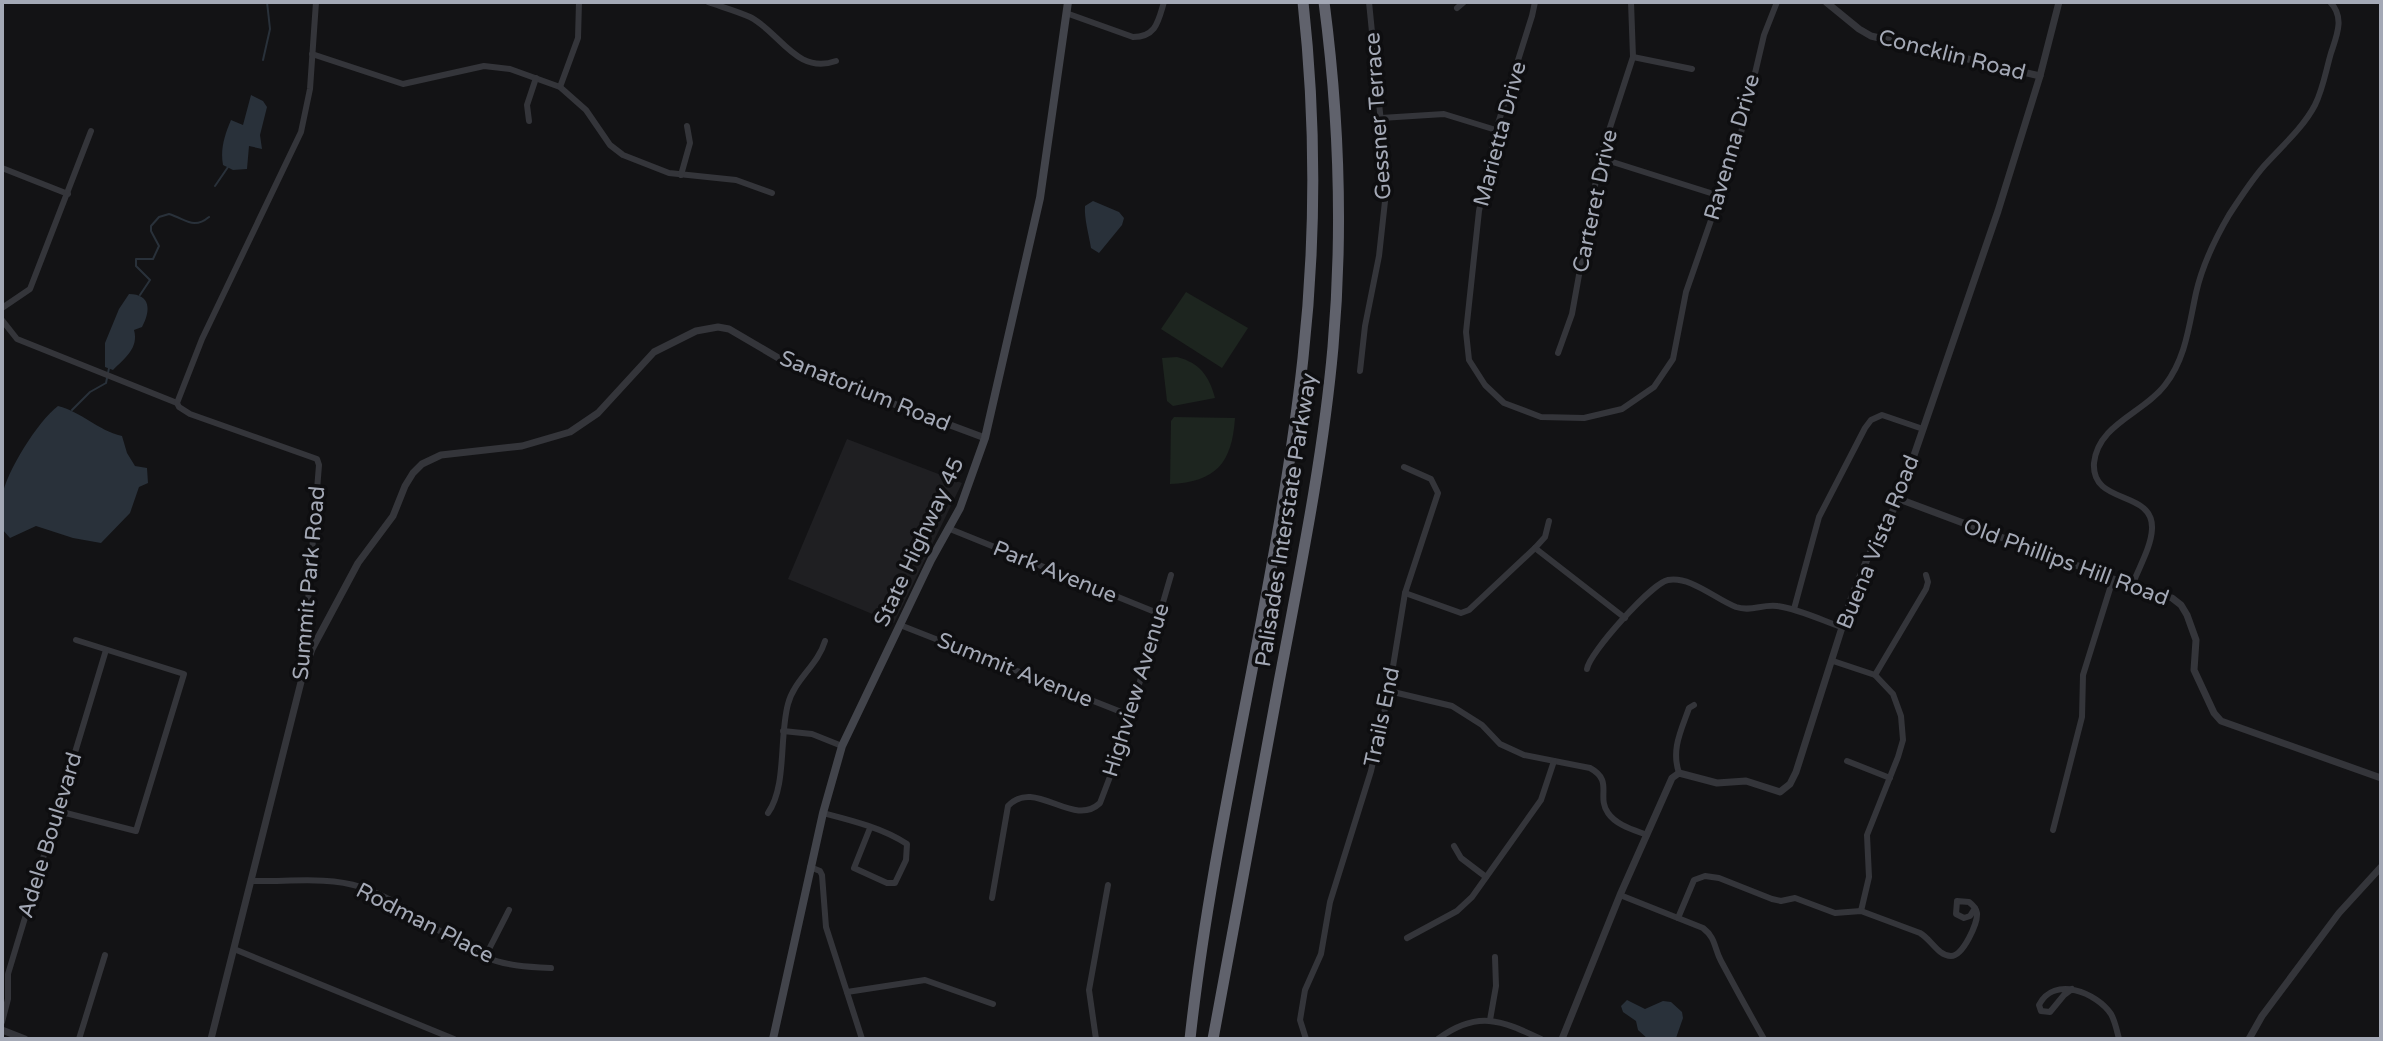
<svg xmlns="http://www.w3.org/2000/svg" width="2383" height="1041" font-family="'Varela Round',sans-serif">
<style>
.built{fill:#1f1f22}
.green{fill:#1d251f}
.water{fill:#29313a}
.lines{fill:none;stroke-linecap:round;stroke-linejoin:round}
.stream{stroke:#29313a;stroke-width:2}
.minor{stroke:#34353a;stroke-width:6}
.tertiary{stroke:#34353a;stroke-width:7}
.secondary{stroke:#42444b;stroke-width:8}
.motorway{stroke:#60626c;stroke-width:11}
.labels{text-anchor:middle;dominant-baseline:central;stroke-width:7;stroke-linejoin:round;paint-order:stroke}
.street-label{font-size:22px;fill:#a4a9b6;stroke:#0e0e10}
</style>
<rect width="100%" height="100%" fill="#131315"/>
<polygon class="built" points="847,439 962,483 894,623 788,579"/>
<g class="green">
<polygon points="1186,292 1248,328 1222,368 1161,329"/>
<path d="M1177,357C1200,363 1209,376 1215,398L1173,406L1167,401L1162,358Z"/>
<path d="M1174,417L1235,418C1232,463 1216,482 1170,484L1171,421Z"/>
</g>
<g class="water">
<path d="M251,95L263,101L267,107L260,135L262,149L249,146L247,169L233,170L223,165C220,149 225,134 231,120L243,125Z"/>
<path d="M1093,201L1119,212L1124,218L1122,225L1099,253L1091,248C1089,235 1084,218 1085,206Z"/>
<path d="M129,294C151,294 151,311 142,327L134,330C139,348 125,358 113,370L105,367V343L119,309Z"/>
<path d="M58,406C82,412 97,430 122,436L127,453L135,466L147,468L148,483L139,487L130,513L101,543L73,538L36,526L10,538L2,529C2,519 1,507 2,497C6,472 38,421 58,406Z"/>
<polygon points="1627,1000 1645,1009 1663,1001 1671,1002 1682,1012 1683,1018 1676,1038 1648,1039 1638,1030 1636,1021 1623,1012 1621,1006"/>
</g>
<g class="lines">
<g class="stream">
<polyline points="263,60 270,29 267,2"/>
<polyline points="215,186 228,167"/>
<path d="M140,295L150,280L136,266V259H153L159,246L151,231V226L159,217L169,214C186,219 193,230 209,217"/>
<polyline points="72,410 90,392 106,383 109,368"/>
</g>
<g class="minor">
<path d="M708,2C722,7 737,11 750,17C780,32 796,75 836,61"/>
<polyline points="1535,2 1532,16 1496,130 1479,211 1466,332 1469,360 1485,385 1504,403 1541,417 1584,418 1622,409 1654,387 1673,359 1686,292 1740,137 1764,35 1777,2"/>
<polyline points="1457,8 1464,2"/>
<path d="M1066,13L1133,37C1156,37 1158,22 1164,2"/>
<polyline points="312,54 403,84 484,66 510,69 560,87 586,110 610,145 623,155 669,173 736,180 772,193"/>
<polyline points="1633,57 1692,69"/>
<polyline points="560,87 578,38 579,2"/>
<polyline points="1381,118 1444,114 1496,130"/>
<polyline points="529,121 527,105 536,78"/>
<polyline points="1600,158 1720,196"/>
<polyline points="2,168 68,194"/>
<polyline points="681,175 690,143 687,126"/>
<polyline points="2,308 30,289 91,131"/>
<polyline points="2,320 17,339 177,403"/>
<polyline points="1558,353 1572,314 1600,158 1633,57 1631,2"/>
<polyline points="1360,371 1365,326 1379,256 1387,183 1369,2"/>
<polyline points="950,529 1160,614"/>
<polyline points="1535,548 1625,618"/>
<path d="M2132,586C2138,569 2151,548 2152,529C2154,489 2091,506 2094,463C2098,424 2144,413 2165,385C2186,358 2189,325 2196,293C2202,266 2215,239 2229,215C2240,198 2251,181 2264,166C2281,147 2303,128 2315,105C2323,89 2326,70 2331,53C2337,35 2345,17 2330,2"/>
<polyline points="1405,593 1461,613 1469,610 1535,548 1545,537 1549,521"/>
<polyline points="1794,609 1819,517 1865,428 1871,420 1882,415 1923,429"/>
<polyline points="900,625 1129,715"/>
<polyline points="1833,661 1875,675 1893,694 1901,716 1903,740 1898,757 1867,835 1869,877 1861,911"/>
<path d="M1587,669C1589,653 1652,583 1668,580C1691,576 1715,599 1736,607C1751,612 1762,604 1777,606C1799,609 1821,620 1841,627"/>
<polyline points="302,675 319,465 317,459 190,414 179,407 177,403 202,339 301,132 310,89 316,2"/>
<polyline points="1875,675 1926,589 1928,582 1926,575"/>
<path d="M1389,691L1452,706L1482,725L1500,744L1524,755L1590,768C1614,781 1596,796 1608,813C1616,825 1634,830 1647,835"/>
<polyline points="783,731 812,734 842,746"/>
<polyline points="1847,761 1890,778"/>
<path d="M1679,773C1671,749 1681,731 1689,708L1694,705"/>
<polyline points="58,811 136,831 184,674 76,640"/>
<path d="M768,813C787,786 779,737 788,704C794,680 818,665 825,641"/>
<path d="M823,813C850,820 883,828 907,844L906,860L895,883H887L854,868L870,828"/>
<polyline points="2053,830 2082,717 2083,675 2113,579"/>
<polyline points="1454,846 1461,858 1486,877"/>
<polyline points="810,867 820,871 822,875 826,927 862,1039"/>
<path d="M251,881C288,882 327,876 361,887C407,902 442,938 485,957C506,966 529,967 551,968"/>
<path d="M1620,895L1703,928C1716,938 1714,948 1721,961C1735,987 1749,1013 1764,1039"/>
<path d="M992,898L1008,806C1035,777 1073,829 1100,803L1119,753L1171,575"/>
<path d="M1678,918L1694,880L1705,876L1719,878L1772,899L1781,901L1795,898L1835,913L1861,911L1920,933C1931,939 1938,956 1951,956C1963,956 1978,923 1977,913C1976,908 1973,905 1969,902L1957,901L1956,914L1964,918L1970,916L1975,908"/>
<polyline points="1407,938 1457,911 1472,897 1541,800 1554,761"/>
<polyline points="234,949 454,1039"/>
<polyline points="485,957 509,910"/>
<path d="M2072,989L2064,995L2050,1012L2041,1011L2039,1005C2054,975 2097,993 2111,1014C2115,1021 2117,1031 2119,1039"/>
<polyline points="847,992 925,980 993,1004"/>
<polyline points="1490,1020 1496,986 1495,957"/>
<polyline points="2,1022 8,999 8,974 106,650"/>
<polyline points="79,1039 105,955"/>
<polyline points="1096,1039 1089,990 1108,885"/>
<polyline points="1306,1039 1300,1020 1305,990 1321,954 1330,902 1371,771 1389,691 1405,593 1438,493 1431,479 1404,467"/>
<path d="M1438,1039C1477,1010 1501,1020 1541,1039"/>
</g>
<g class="tertiary">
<polyline points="1826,2 1859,29 1871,36 2040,76"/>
<polyline points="1899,499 2132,586 2172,598 2181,605 2187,615 2196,640 2194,670 2214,713 2221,721 2381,778"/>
<polyline points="2,1030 25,1039"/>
<polyline points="211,1039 301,682 312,649 358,563 393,516 405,486 413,473 422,464 441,455 522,446 570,432 598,413 654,352 696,331 718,327 729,329 792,366 985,438"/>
<polyline points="1562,1039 1620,895 1672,778 1679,773 1717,783 1746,781 1780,792 1790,784 1796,772 1852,596 1868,557 1899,499 1998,211 2040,76 2059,2"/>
<polyline points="2249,1039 2262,1016 2339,913 2381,867"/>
</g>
<polyline class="secondary" points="773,1039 823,813 842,746 931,560 960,508 985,438 1040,198 1068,2"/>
<g class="motorway">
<path d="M1190,1039C1215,810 1278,587 1303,358C1316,240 1316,120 1303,2"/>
<path d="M1213,1039C1235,920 1257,801 1279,682C1300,570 1323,459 1333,347C1343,232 1339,116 1324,2"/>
</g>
</g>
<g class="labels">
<g class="street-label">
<text transform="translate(1952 55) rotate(14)">Concklin Road</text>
<text transform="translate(1378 116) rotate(-94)">Gessner Terrace</text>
<text transform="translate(1500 134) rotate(-75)">Marietta Drive</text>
<text transform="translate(1732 147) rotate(-74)">Ravenna Drive</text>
<text transform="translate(1595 201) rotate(-78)">Carteret Drive</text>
<text transform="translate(865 391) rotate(22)">Sanatorium Road</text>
<text transform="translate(1286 520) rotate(-81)">Palisades Interstate Parkway</text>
<text transform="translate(919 542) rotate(-65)">State Highway 45</text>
<text transform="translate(1878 542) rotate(-68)">Buena Vista Road</text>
<text transform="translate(2066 562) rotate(20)">Old Phillips Hill Road</text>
<text transform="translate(1055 572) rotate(22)">Park Avenue</text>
<text transform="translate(309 583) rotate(-85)">Summit Park Road</text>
<text transform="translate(1015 670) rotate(22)">Summit Avenue</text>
<text transform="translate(1136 690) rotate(-73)">Highview Avenue</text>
<text transform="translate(1382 717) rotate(-78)">Trails End</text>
<text transform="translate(50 835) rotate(-73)">Adele Boulevard</text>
<text transform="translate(425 923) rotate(27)">Rodman Place</text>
</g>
</g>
<rect width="2383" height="1041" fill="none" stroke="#a4a9b6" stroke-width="8"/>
</svg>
